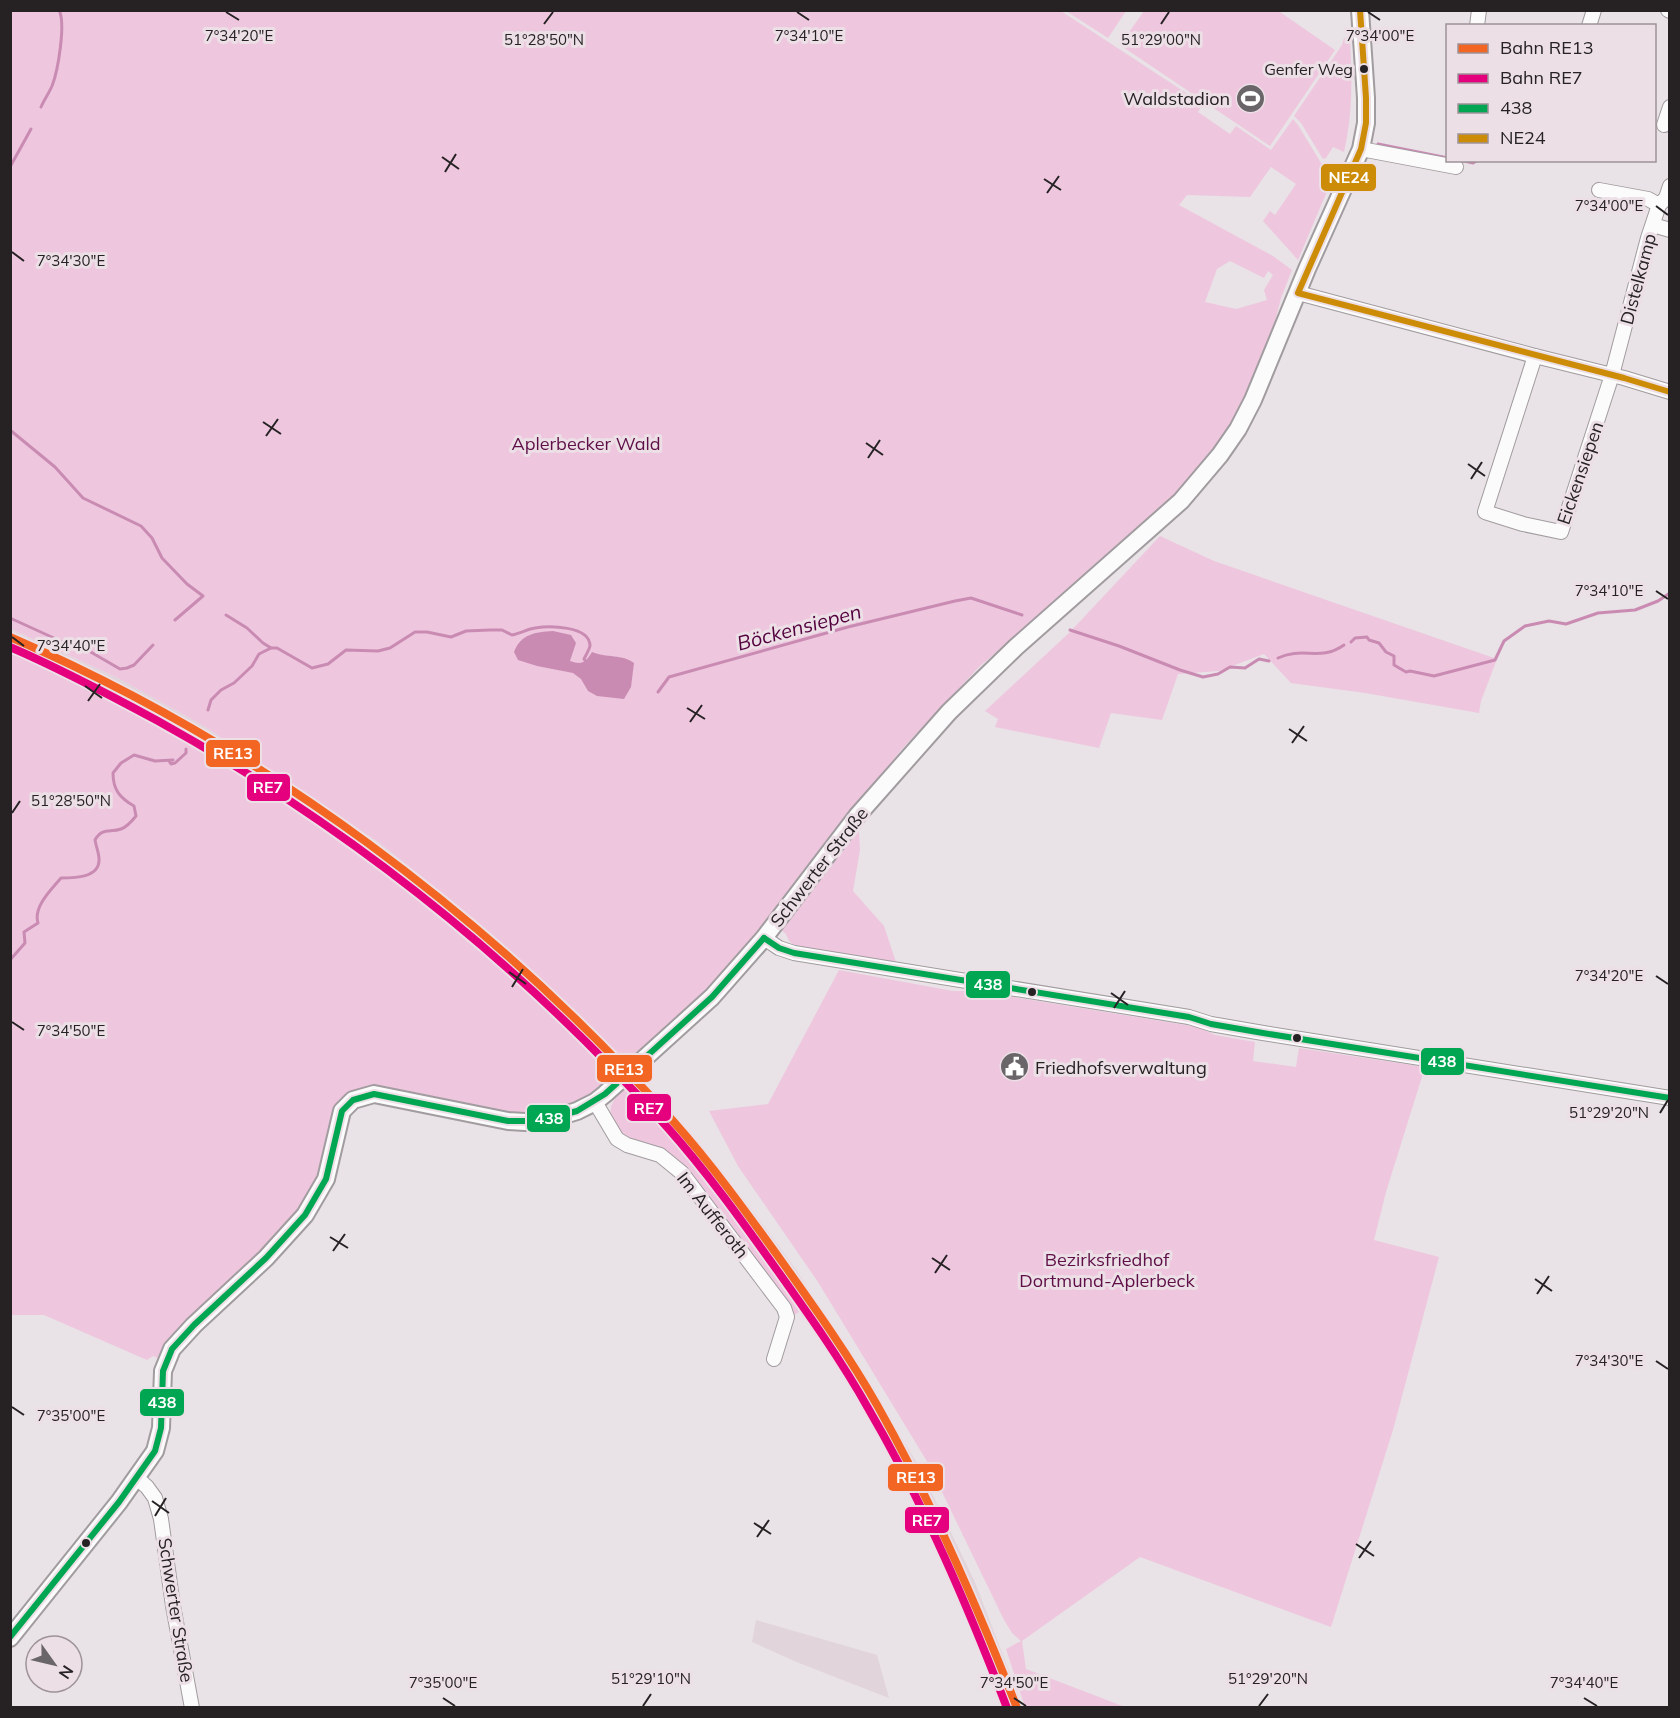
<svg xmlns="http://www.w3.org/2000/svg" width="1680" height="1718" font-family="Mulish,sans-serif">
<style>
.built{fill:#e1d4db}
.green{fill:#eec7df;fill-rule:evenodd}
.water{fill:#ca8bb3}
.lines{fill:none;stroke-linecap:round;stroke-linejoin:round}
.stream{stroke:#ca8bb3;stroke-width:3}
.minor-casing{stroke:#a19c9f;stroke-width:16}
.tertiary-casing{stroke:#a19c9f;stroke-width:20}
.minor{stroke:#fcfbfb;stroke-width:14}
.tertiary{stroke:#fcfbfb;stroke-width:16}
.bus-1-casing{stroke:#ecdfe6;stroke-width:10}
.bus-2-casing{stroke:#ecdfe6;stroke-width:10}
.bus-1{stroke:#00a651;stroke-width:6}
.bus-2{stroke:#cd8c07;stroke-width:6}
.rail-1-casing{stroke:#ecdfe6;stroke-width:12}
.rail-2-casing{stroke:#ecdfe6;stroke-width:12}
.rail-1{stroke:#f26522;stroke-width:8}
.rail-2{stroke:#e5007d;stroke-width:8}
.ticks{fill:none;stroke:#262224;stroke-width:2}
.bus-dot{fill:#262224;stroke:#ecdfe6;stroke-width:2}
.labels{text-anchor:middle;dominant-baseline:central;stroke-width:6;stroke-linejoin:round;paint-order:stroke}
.bus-label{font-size:16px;fill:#262224;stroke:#ecdfe6;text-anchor:end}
.poi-label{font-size:18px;fill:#262224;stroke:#ecdfe6;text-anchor:end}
.street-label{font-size:18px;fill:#262224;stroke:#ecdfe6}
.park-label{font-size:18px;fill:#5f0f48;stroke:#ecdfe6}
.water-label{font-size:20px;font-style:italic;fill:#53003e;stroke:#ecdfe6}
.ticks-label{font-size:15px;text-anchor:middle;fill:#262224;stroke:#ecdfe6;stroke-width:6;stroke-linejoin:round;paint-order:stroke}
.line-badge{stroke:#ecdfe6;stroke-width:2}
.badge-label{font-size:16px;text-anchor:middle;font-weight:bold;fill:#fff}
</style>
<rect width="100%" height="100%" fill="#e9e2e6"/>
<g class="built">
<polygon points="10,629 118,678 204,726 381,844 486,929 519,958 581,1016 639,1075 749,1206 797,1271 917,1463 974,1580 1023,1707 1001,1707 959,1597 926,1527 886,1448 847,1382 755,1244 670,1136 626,1087 536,997 440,912 393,875 296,806 182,736 119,703 11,652"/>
<polygon points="756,1620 877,1655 889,1698 799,1663 752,1642"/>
</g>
<g class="green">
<polygon points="1277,10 1335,50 1270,146 1120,45 1144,11"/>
<path d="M11,11H1061L1203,104L1198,112L1230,134L1236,126L1271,150L1293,119L1298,125L1321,163L1336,170L1298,260L1263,221L1270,211L1275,215L1296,184L1271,167L1250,197L1187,195L1179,205L1273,256L1292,270L1281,298L1273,329L1235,422L1204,466L1166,506L979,667L902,749L850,814L859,833L860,850L853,891L884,926L898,968L800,950L789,941L786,934L768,920L706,991L626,1063L581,1016L519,958L486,929L381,844L204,726L118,678L11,629ZM1230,261L1264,278L1268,271L1273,275L1264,290L1267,300L1236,309L1205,302L1217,269Z"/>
<polygon points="1066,11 1126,11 1108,38"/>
<path d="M1344,38L1350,39C1352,78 1353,114 1344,152L1333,147L1326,158L1323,159L1301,123L1294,116L1342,45Z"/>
<polygon points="1160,536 1214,561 1497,659 1481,701 1479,713 1365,693 1291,683 1264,654 1219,671 1178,674 1162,720 1111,713 1099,748 995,727 998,719 985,711 1070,632"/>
<path d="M10,652C239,747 441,898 614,1074L591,1095L573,1105L544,1114L521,1116L490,1110L377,1085L347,1093L336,1104L333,1110L329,1124L324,1166L312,1199L166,1349L161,1352L158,1358L153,1356L147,1360L44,1315H11Z"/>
<polygon points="839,970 953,991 976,991 1198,1027 1215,1035 1255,1042 1253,1061 1296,1067 1299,1048 1425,1067 1386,1192 1374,1240 1439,1257 1393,1430 1331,1627 1140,1557 1022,1641 1026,1669 1125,1707 1025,1707 1006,1649 1021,1641 1012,1633 1004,1620 928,1463 818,1282 738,1166 709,1111 768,1104"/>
<polygon points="626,1087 670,1136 755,1244 799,1312 794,1315 675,1160 632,1141 618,1129 610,1116 611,1106 615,1098"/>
</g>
<path class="water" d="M553,631L571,635L576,643L570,661C582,665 585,663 592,652C606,658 623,654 634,663L631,687L624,699L597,696L588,691L581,679L573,673L537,666L518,660L514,652C521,634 535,632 553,631Z"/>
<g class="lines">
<g class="stream">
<path d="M41,107C44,100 49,93 52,86C58,71 66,23 59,10"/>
<polyline points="1378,144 1448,158"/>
<polyline points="1460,160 1473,163 1478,160"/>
<polyline points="10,167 31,129"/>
<polyline points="10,430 55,467 83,498 141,526 152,538 162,558 187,584 203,596 175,620"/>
<polyline points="226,615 247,628 263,643 271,648"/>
<polyline points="10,618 67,644 89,651 120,669 127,668 134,665 153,645"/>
<polyline points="1070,630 1119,646 1180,670 1203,677 1218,674 1230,667 1245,668 1259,659 1269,661"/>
<polyline points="1351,642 1355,638 1367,637 1369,640 1379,643 1386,652 1394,656 1394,665 1406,672 1410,671 1434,676 1495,660 1504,641 1525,626 1549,621 1566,624 1598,613 1635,610 1658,601 1670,593"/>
<path d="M1278,658C1303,646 1320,662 1344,645"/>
<polyline points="658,692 669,677 848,627 955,601 971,598 1022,615"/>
<path d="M208,710L211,700L221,690L234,683L252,666L259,654L271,648H277L312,668L328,664L346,650L378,651L390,648L415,632H427L451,637L466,631L490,630H502L512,635C521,633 528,629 535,628C548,626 590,625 590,646C589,650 586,655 584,659L586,662"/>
<polyline points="169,761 171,764 175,763 186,753 186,749"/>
<path d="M10,960L25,943L24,932L38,923C33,907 51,890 61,878C74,878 100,878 99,859C99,853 96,846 95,840C102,827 110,833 121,829C127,827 132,821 136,816L134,806C120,798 113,790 113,773L121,763L134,755L155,761L173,760"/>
</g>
<defs>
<g id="minor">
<polyline points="1668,10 1670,11"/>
<polyline points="1477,26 1479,10"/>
<polyline points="1589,26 1594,10"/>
<polyline points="1664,125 1670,107"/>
<polyline points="1361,149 1456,167"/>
<polyline points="1599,190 1648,199 1659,205"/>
<polyline points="1653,225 1670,230"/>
<polyline points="1298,293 1535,356 1624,378 1670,392"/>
<polyline points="1535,356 1485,512 1523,524 1561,532 1612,375 1648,238 1659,205 1666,198 1670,186"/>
<polyline points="764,938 779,948 794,953 1189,1017 1211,1024 1263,1033 1670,1098"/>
<polyline points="595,1102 617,1139 627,1145 660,1155 682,1173 784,1308 787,1317 774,1359"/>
<polyline points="137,1478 147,1487 155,1498 161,1519 173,1606 192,1708"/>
</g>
<polyline id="tertiary" points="10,1638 119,1502 155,1451 161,1428 163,1371 172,1349 194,1325 266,1258 305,1215 326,1179 342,1111 353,1100 374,1094 508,1121 525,1122 548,1120 577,1111 595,1102 605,1094 712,997 764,938 857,816 949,712 1016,647 1181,501 1220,455 1238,429 1253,400 1307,269 1361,149 1366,123 1366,98 1360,10"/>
</defs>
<use href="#minor" class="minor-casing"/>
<use href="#tertiary" class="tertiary-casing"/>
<use href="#minor" class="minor"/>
<use href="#tertiary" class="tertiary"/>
<defs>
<g id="bus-1">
<polyline points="764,938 779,948 794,953 1189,1017 1211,1024 1263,1033 1670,1098"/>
<polyline points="10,1637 119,1502 155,1451 161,1428 163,1371 172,1349 194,1325 266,1258 305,1215 326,1179 342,1111 353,1100 374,1094 508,1121 540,1121 577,1111 605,1094 712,997 764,938"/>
</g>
<polyline id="bus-2" points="1360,10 1366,98 1366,123 1361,149 1298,293 1624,378 1670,392"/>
</defs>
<use href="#bus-1" class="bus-1-casing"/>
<use href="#bus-2" class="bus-2-casing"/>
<use href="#bus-1" class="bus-1"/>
<use href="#bus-2" class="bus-2"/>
<defs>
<path id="rail-1" d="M10,637C262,746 492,917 673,1121C714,1167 749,1216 785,1266C817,1311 849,1356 877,1405C932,1502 976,1603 1017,1708"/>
<path id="rail-2" d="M10,647C61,669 110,695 158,721C349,827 521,964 667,1127C707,1172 742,1221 777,1270C809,1315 841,1360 868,1408C924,1504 967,1604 1007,1708"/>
</defs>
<use href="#rail-1" class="rail-1-casing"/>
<use href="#rail-2" class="rail-2-casing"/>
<use href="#rail-1" class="rail-1"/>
<use href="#rail-2" class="rail-2"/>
</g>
<path class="ticks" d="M226,12L239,20M797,12L809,20M1368,12L1380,20M544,24L553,12M1161,24L1169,12M442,157L459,169M445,172L456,154M1044,179L1061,190M1047,193L1059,176M1656,206L1668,215M12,252L24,261M263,422L281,434M266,436L278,419M866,443L883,455M868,458L880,440M1468,464L1485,476M1471,479L1482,462M1656,591L1668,599M12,637L24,646M85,686L102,698M88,701L100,684M687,708L705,719M690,722L702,705M1289,729L1307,741M1292,743L1304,726M12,813L20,801M509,972L526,984M1656,976L1668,984M512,987L523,969M1111,993L1128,1005M1114,1008L1125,991M12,1022L24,1030M1660,1113L1668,1100M330,1237L348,1248M333,1251L345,1234M932,1258L950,1270M935,1273L947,1255M1535,1279L1552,1291M1537,1294L1549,1276M1656,1361L1668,1369M12,1407L24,1415M152,1501L169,1513M155,1516L166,1498M754,1523L771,1534M757,1537L769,1520M1356,1544L1374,1556M1359,1558L1371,1541M443,1698L455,1706M1014,1698L1026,1706M1584,1698L1597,1706M643,1706L651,1694M1259,1706L1268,1694"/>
<defs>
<symbol id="stadium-disc" viewBox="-11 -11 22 22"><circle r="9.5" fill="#6a6568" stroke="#ecdfe6"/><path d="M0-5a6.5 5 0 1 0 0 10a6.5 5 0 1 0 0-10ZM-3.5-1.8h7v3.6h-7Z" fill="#fff"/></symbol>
<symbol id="civic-disc" viewBox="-11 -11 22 22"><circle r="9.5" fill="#6a6568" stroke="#ecdfe6"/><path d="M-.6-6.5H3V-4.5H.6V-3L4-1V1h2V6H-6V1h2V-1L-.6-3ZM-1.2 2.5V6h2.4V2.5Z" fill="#fff"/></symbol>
</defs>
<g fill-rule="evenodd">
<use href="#stadium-disc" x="1234" y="82" width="33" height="33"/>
<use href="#civic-disc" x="998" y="1050" width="33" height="33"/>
</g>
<g class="bus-dot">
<circle cx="1364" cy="69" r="5"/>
<circle cx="1032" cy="992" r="5"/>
<circle cx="1297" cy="1038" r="5"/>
<circle cx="86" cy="1543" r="5"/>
</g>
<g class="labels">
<g class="bus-label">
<text x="1353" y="69">Genfer Weg</text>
</g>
<g class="poi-label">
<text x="1230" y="98">Waldstadion</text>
<text x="1035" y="1067" text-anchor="start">Friedhofsverwaltung</text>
</g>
<g class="street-label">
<text transform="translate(1638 279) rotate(-75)">Distelkamp</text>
<text transform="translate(1580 473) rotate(-71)">Eickensiepen</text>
<text transform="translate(819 867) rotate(-52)">Schwerter Straße</text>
<text transform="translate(713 1215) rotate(52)">Im Aufferoth</text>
<text transform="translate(176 1610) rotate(81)">Schwerter Straße</text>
</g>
<g class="park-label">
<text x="586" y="443">Aplerbecker Wald</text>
<text x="1107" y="1259">Bezirksfriedhof<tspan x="1107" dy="21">Dortmund-Aplerbeck</tspan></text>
</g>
<g class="water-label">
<text transform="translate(799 627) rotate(-15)">Böckensiepen</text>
</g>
</g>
<g class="ticks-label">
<text x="239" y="41">7°34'20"E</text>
<text x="809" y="41">7°34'10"E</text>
<text x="1380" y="41">7°34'00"E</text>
<text x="544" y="45">51°28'50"N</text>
<text x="1161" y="45">51°29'00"N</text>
<text x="1609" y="211">7°34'00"E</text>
<text x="71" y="266">7°34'30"E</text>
<text x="1609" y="596">7°34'10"E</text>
<text x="71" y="651">7°34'40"E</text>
<text x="71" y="806">51°28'50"N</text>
<text x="1609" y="981">7°34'20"E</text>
<text x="71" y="1036">7°34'50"E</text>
<text x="1609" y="1118">51°29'20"N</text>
<text x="1609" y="1366">7°34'30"E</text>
<text x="71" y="1421">7°35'00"E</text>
<text x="651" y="1684">51°29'10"N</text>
<text x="1268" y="1684">51°29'20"N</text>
<text x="443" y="1688">7°35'00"E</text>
<text x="1014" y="1688">7°34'50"E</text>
<text x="1584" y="1688">7°34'40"E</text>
</g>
<g class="line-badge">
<rect x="1320" y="163" width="57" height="29" rx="6" fill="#cd8c07"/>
<rect x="205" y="739" width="56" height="29" rx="6" fill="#f26522"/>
<rect x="246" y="773" width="45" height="29" rx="6" fill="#e5007d"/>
<rect x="965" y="970" width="46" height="29" rx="6" fill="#00a651"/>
<rect x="1420" y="1047" width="45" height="29" rx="6" fill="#00a651"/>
<rect x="596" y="1054" width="57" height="29" rx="6" fill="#f26522"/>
<rect x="626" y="1093" width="46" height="29" rx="6" fill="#e5007d"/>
<rect x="526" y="1104" width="45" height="29" rx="6" fill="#00a651"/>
<rect x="139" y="1388" width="46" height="29" rx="6" fill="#00a651"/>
<rect x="887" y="1463" width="57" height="29" rx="6" fill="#f26522"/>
<rect x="904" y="1506" width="46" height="28" rx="6" fill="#e5007d"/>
</g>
<g class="badge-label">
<text x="1349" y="183">NE24</text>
<text x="233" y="759">RE13</text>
<text x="268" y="793">RE7</text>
<text x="988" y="990">438</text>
<text x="1442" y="1067">438</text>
<text x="624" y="1075">RE13</text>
<text x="649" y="1114">RE7</text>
<text x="549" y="1124">438</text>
<text x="162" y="1408">438</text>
<text x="916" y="1483">RE13</text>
<text x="927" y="1526">RE7</text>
</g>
<rect width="1680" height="1718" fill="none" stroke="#262224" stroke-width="24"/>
<rect x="1446" y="24" width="210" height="138" fill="#ecdfe6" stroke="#9d9398" stroke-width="1.5"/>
<rect x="1458" y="44" width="30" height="9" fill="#f26522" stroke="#9d9398" stroke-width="1.5"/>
<text x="1500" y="54" font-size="18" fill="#262224">Bahn RE13</text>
<rect x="1458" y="74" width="30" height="9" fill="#e5007d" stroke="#9d9398" stroke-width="1.5"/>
<text x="1500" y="84" font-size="18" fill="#262224">Bahn RE7</text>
<rect x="1458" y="104" width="30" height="9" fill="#00a651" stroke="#9d9398" stroke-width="1.5"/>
<text x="1500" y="114" font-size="18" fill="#262224">438</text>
<rect x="1458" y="134" width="30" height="9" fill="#cd8c07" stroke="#9d9398" stroke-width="1.5"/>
<text x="1500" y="144" font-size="18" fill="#262224">NE24</text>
<g transform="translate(54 1664) rotate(124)"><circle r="28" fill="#ecdfe6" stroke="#9d9398" stroke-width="1.5"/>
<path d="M0-4.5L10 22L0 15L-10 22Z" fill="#6a6568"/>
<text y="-9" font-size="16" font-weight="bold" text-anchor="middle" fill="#262224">N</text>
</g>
</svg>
